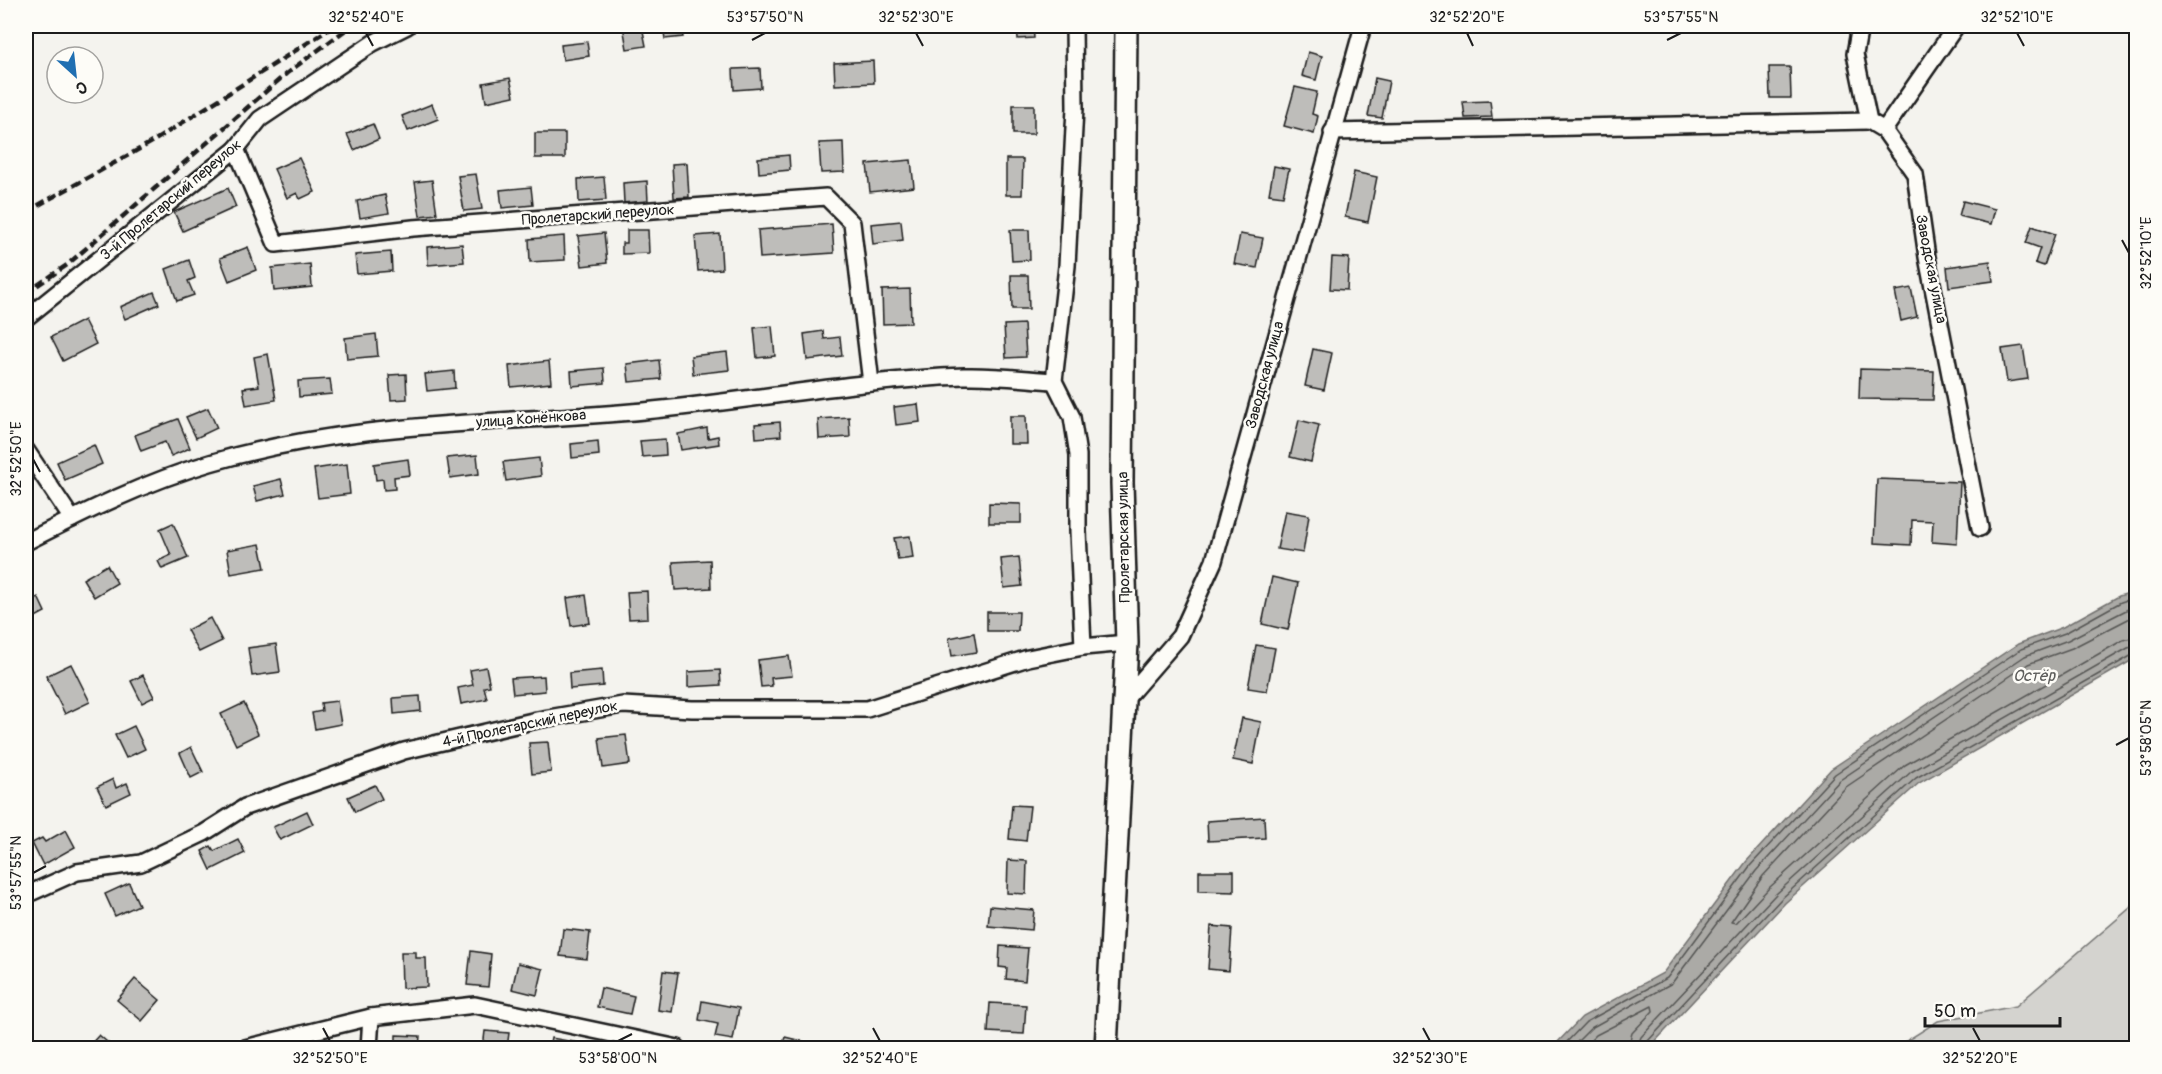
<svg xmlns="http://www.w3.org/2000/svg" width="2162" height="1074" font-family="Pangolin,sans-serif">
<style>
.green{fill:#d4d3cf;stroke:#787876;stroke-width:1.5}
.water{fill:#abaaa6;stroke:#72716f;stroke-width:1.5}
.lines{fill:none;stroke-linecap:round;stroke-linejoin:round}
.shore{stroke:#555553;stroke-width:1.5}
.building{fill:#bebdba;stroke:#1c1c1c;stroke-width:1.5}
.street-casing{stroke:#1c1c1c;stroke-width:20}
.secondary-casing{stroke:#1c1c1c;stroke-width:26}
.street{stroke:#fdfcf7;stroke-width:15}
.secondary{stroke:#fdfcf7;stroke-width:21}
.rail{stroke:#1c1c1c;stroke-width:4.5;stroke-dasharray:9 4.5;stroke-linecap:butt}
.ticks{fill:none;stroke:#1c1c1c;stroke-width:2}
.labels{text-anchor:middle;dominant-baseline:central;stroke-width:5;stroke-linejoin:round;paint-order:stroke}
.street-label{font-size:15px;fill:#1c1c1c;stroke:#fdfcf7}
.water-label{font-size:16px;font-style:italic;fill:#5c5c5a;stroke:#fdfcf7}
.neatline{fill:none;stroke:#1c1c1c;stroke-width:2}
.ticks-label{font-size:15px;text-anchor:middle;fill:#1c1c1c}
</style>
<rect width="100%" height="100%" fill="#f4f3ee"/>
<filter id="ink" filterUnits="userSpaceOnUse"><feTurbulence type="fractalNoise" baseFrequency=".0167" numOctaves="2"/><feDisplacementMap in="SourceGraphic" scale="12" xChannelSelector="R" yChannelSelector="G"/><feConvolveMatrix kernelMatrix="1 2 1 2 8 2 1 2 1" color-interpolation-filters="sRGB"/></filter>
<g filter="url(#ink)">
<polygon class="green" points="2136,903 2136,1048 1895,1048 1938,1021 2016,1006"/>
<polygon class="water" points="2136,591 2136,658 1919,783 1785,903 1649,1048 1552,1048 1582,1017 1663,973 1746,862 1831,769 2018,644 2063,627 2119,596"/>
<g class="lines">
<g class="shore">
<polyline points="2136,615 2072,648 2028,664 1846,787 1763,876 1731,922 1736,923 1770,887 1905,765 2123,640 2136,637"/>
<polyline points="1561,1048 1586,1022 1667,978 1750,866 1835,774 2021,649 2065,633 2121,602 2136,597"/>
<polyline points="1571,1048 1591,1028 1672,983 1756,871 1840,780 2025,656 2068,640 2136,605"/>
<polyline points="1583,1048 1596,1035 1652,1006 1653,1011 1632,1033 1628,1048"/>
<polyline points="1637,1048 1641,1037 1776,894 1911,772 2128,648 2136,646"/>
<polyline points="1645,1048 1647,1042 1781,899 1916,778 2136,653"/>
</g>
</g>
<g class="building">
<polygon points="623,26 642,26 646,46 627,49"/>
<polygon points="663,26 681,26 683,37 665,39"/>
<polygon points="1017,26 1033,26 1034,38 1018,39"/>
<polygon points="587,42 589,56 563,60 561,45"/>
<polygon points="1308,52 1322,56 1316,80 1302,76"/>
<polygon points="873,61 874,83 835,85 834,63"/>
<polygon points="1769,67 1790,67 1791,98 1770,98"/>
<polygon points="760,68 761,88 734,90 733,69"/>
<polygon points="510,78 514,96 486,102 483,83"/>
<polygon points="1375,78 1389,81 1382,118 1368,116"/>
<polygon points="1295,87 1317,92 1312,114 1318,116 1314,134 1284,126"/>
<polygon points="1490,101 1492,117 1465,118 1463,102"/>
<polygon points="432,104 438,119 408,131 402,116"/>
<rect x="1013" y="105" width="21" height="29"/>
<polygon points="373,124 379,139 354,150 347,134"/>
<rect x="535" y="133" width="30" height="25"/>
<polygon points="843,142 844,172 821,173 819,143"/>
<polygon points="789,155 790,170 759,173 758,158"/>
<polygon points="299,158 315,192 300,199 297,193 287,198 274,169"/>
<polygon points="1006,159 1023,159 1022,195 1006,195"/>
<polygon points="911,160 914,187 870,192 867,164"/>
<polygon points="687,163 689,197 674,198 672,164"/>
<polygon points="1274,166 1289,169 1283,196 1269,194"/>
<polygon points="1354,172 1377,177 1368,222 1345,217"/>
<polygon points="476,174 482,209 464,211 458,176"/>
<polygon points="604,177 606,200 579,202 578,179"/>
<polygon points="432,180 437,214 420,216 415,182"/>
<polygon points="647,181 648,202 624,203 623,183"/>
<polygon points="531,187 533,205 502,208 500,190"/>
<polygon points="228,188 236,207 183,231 174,212"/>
<polygon points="385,195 389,213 360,218 357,201"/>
<polygon points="1963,201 1995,209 1991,224 1959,216"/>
<polygon points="901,221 903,240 873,244 871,224"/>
<polygon points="832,224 834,253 760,258 758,230"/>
<polygon points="2032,226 2055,234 2044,266 2035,263 2040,248 2026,243"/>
<polygon points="627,230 648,230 649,253 622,254 622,243 627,243"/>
<polygon points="1010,230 1029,230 1030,260 1012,261"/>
<polygon points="604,233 607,263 582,266 578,236"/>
<polygon points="720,234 722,269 698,271 695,236"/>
<polygon points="1240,234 1263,238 1257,268 1234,264"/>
<polygon points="564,236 565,260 530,262 529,239"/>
<polygon points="462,244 464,262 428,265 427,247"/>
<polygon points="248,247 256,270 229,281 220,258"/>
<polygon points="391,252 392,271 357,274 355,255"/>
<polygon points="1332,257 1349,258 1347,290 1330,289"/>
<polygon points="189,260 195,278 188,281 194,295 177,301 166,269"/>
<polygon points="1990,261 1993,281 1949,287 1947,267"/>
<polygon points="310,264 312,287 274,291 272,268"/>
<polygon points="1011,275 1028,275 1029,309 1012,309"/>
<polygon points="1911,288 1917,317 1901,321 1895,291"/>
<polygon points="910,289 911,323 883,324 882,290"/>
<polygon points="154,292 159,304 125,319 120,307"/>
<polygon points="84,320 96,344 63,361 51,337"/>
<polygon points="1024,324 1026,357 1006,358 1004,325"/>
<polygon points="772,326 775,356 757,358 754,328"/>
<polygon points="823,331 824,339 840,337 842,356 807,360 804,334"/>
<polygon points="376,334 378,356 347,359 345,338"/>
<polygon points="2023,346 2028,379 2007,382 2002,349"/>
<polygon points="1313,349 1332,353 1324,390 1305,386"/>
<polygon points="727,352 729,370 693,374 691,356"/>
<polygon points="268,354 276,400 246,405 243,388 259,386 254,357"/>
<polygon points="659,360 661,379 629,382 627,364"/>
<polygon points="549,361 551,383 511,387 509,366"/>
<polygon points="604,368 605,383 572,386 571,371"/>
<polygon points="1860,369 1934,371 1933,400 1859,399"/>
<polygon points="454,371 455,388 427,391 425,374"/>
<polygon points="406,374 407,399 391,400 389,375"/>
<polygon points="330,379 332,394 299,397 298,381"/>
<polygon points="918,404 920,422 896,425 894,407"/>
<polygon points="208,408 217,428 196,438 186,417"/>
<polygon points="1010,416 1026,416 1027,444 1010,444"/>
<polygon points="849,417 850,437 819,439 818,419"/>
<polygon points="178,419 190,448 171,456 165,442 141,451 135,435"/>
<polygon points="1299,420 1319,425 1311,462 1290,457"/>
<polygon points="780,422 781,436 756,438 755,424"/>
<polygon points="707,428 708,438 718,436 719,444 681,450 678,434"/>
<polygon points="665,439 666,455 642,457 640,441"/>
<polygon points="598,441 599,455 572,458 571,444"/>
<polygon points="94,445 102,464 65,480 57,462"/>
<polygon points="477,455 479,474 450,478 447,458"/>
<polygon points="539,458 541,476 506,481 503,462"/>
<polygon points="408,459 410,475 394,477 395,489 384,490 383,479 376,480 374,464"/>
<polygon points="347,464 350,494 318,498 314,469"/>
<polygon points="281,479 285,494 257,501 253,486"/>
<polygon points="1877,479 1960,482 1957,544 1932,542 1933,521 1912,520 1911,545 1874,543"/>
<polygon points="989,503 1021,504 1021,523 989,523"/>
<polygon points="1285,511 1309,515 1303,553 1277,549"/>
<polygon points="173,523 188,558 162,569 158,561 171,555 160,529"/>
<polygon points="910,536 913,558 898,560 894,538"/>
<polygon points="260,544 265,568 231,574 227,550"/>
<polygon points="1019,557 1022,586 1004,588 1001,559"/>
<polygon points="710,560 711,588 675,590 673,562"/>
<polygon points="107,565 117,583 94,597 83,579"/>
<polygon points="1272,577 1298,583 1288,630 1262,624"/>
<polygon points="647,591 648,618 629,619 627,592"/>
<polygon points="586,595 590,623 571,626 567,598"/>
<polygon points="38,597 45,612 26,622 26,603"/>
<polygon points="987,612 1019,612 1018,631 987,631"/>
<polygon points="210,618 222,641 199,652 187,630"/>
<polygon points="974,633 977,652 952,656 949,638"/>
<polygon points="276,644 280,672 252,676 248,648"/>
<polygon points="1256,645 1275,648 1267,691 1248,688"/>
<polygon points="789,656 792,676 771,678 772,686 761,687 758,660"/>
<polygon points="71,664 90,702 65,714 46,676"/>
<polygon points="486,667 490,686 484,687 487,699 461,704 458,688 473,685 470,670"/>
<polygon points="602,670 603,686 570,689 569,673"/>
<polygon points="720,670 721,685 688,687 688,672"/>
<polygon points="143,675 154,697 142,703 131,681"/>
<polygon points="544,676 545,691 513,694 511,678"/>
<polygon points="420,696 421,711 394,714 393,698"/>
<polygon points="337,701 341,724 315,729 312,713 322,711 321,703"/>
<polygon points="244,703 258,734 236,745 221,714"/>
<polygon points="1242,718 1261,722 1253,764 1233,760"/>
<polygon points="134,726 145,749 126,758 115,735"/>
<polygon points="626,735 630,764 603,768 599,738"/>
<polygon points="548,742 551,772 532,774 529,743"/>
<polygon points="191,747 203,772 191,778 180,753"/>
<polygon points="113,779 116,788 127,783 131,793 106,805 97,787"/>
<polygon points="375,785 382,799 355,812 348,797"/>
<polygon points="1012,805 1030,806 1026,841 1009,839"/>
<polygon points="307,811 313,824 280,840 273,827"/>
<polygon points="1264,817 1265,838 1208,841 1207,821"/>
<polygon points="66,830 75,847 43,865 32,843 42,838 45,842"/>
<polygon points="238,839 245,853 211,870 202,851 211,846 214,851"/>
<polygon points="1008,860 1027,861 1026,894 1007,893"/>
<polygon points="1199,871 1234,871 1234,892 1199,891"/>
<polygon points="129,883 139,905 115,916 105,894"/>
<polygon points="990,906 1034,910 1032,930 988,926"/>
<polygon points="1211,926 1232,928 1229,971 1208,969"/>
<polygon points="563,929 590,932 587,959 560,956"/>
<polygon points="1000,946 1028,948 1025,981 1006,979 1007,968 999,967"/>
<polygon points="471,951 491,954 488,987 467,985"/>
<polygon points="401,952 416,952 416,958 426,958 427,987 402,988"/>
<polygon points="518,963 543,969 537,995 512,989"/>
<polygon points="663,971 678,973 672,1012 658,1010"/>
<polygon points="135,979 160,1000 142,1021 117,1000"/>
<polygon points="601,988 634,996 630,1014 597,1007"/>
<polygon points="702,1001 739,1008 733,1040 715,1037 718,1024 699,1020"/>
<polygon points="990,1003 1026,1005 1024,1034 988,1032"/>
<polygon points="485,1031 509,1033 507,1048 483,1048"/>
<polygon points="99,1035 114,1048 87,1048"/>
<polygon points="396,1035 420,1036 419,1048 396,1048"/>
<polygon points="785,1037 814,1044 813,1048 782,1048"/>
<polygon points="551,1038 596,1046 596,1048 549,1048"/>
</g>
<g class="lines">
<defs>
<g id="street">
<polyline points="1074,26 1075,108 1067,266 1054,381 1072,417 1078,455 1078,531 1083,647"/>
<polyline points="1860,26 1855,54 1869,121 1884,130 1915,174 1927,257 1980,528"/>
<polyline points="1884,130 1956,26"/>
<polyline points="1332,132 1869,121"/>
<polyline points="236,149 276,244 413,228 826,197 852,223 871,383"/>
<polyline points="26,318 236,149 260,119 373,43 407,26"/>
<polyline points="26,450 72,519"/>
<path d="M26,542C85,512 145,482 210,463C350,421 499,424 644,411C751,401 857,380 964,376C994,375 1024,379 1054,381"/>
<polyline points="1122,703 1180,636 1214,561 1363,26"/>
<polyline points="26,895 77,872 141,863 204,833 245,807 404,751 537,720 623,705 692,709 867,709 1028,658 1083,647 1127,643"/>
<polyline points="245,1048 371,1017 475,1005 678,1048"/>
<polyline points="369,1048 371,1017"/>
</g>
<polyline id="secondary" points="1106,1048 1127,643 1122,483 1126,26"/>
</defs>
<use href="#street" class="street-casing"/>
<use href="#secondary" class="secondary-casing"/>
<use href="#street" class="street"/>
<use href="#secondary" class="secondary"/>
<g class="rail">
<polyline points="26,212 152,142 334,26"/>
<polyline points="26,293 67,265 287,73 351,26"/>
</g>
</g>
</g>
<path class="ticks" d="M366,33L373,46M916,33L923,46M1467,33L1473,46M2017,33L2024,46M752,40L765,33M1667,40L1681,33M2122,240L2129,253M33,459L40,472M2116,745L2129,738M33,873L46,866M323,1028L330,1041M873,1028L880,1041M1423,1028L1430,1041M1973,1028L1980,1041M618,1041L632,1034"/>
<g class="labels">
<g class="street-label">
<text transform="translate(171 200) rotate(-40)">3-й Пролетарский переулок</text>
<text transform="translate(598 215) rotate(-4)">Пролетарский переулок</text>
<text transform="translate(1931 269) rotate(79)">Заводская улица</text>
<text transform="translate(1265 375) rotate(-75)">Заводская улица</text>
<text transform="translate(531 419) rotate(-4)">улица Конёнкова</text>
<text transform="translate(1124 537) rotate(-91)">Пролетарская улица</text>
<text transform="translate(530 724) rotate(-12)">4-й Пролетарский переулок</text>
</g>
<g class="water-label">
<text x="2034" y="676">Остёр</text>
</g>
</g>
<rect width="2162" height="1074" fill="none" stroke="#fdfcf7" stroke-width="66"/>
<g transform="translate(75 75) rotate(153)"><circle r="28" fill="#fdfcf7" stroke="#a3a29f" stroke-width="1.5"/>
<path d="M0-4.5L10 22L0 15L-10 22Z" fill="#1f6fb2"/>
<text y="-9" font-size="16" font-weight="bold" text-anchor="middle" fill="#1c1c1c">С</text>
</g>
<path d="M1925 1017v9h135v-9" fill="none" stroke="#1c1c1c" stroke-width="3"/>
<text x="1934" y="1017" font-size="18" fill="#1c1c1c" stroke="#fdfcf7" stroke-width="4.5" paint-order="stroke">50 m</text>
<rect x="33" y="33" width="2096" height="1008" class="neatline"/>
<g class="ticks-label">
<text x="366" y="22">32°52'40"E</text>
<text x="765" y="22">53°57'50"N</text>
<text x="916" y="22">32°52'30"E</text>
<text x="1467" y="22">32°52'20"E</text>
<text x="1681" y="22">53°57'55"N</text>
<text x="2017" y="22">32°52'10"E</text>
<text transform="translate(2146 253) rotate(-90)" y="5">32°52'10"E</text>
<text transform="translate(16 459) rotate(-90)" y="5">32°52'50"E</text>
<text transform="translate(2146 738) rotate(-90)" y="5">53°58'05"N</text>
<text transform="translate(16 873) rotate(-90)" y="5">53°57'55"N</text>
<text x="330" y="1063">32°52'50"E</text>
<text x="618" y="1063">53°58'00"N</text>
<text x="880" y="1063">32°52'40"E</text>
<text x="1430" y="1063">32°52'30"E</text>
<text x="1980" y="1063">32°52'20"E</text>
</g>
</svg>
